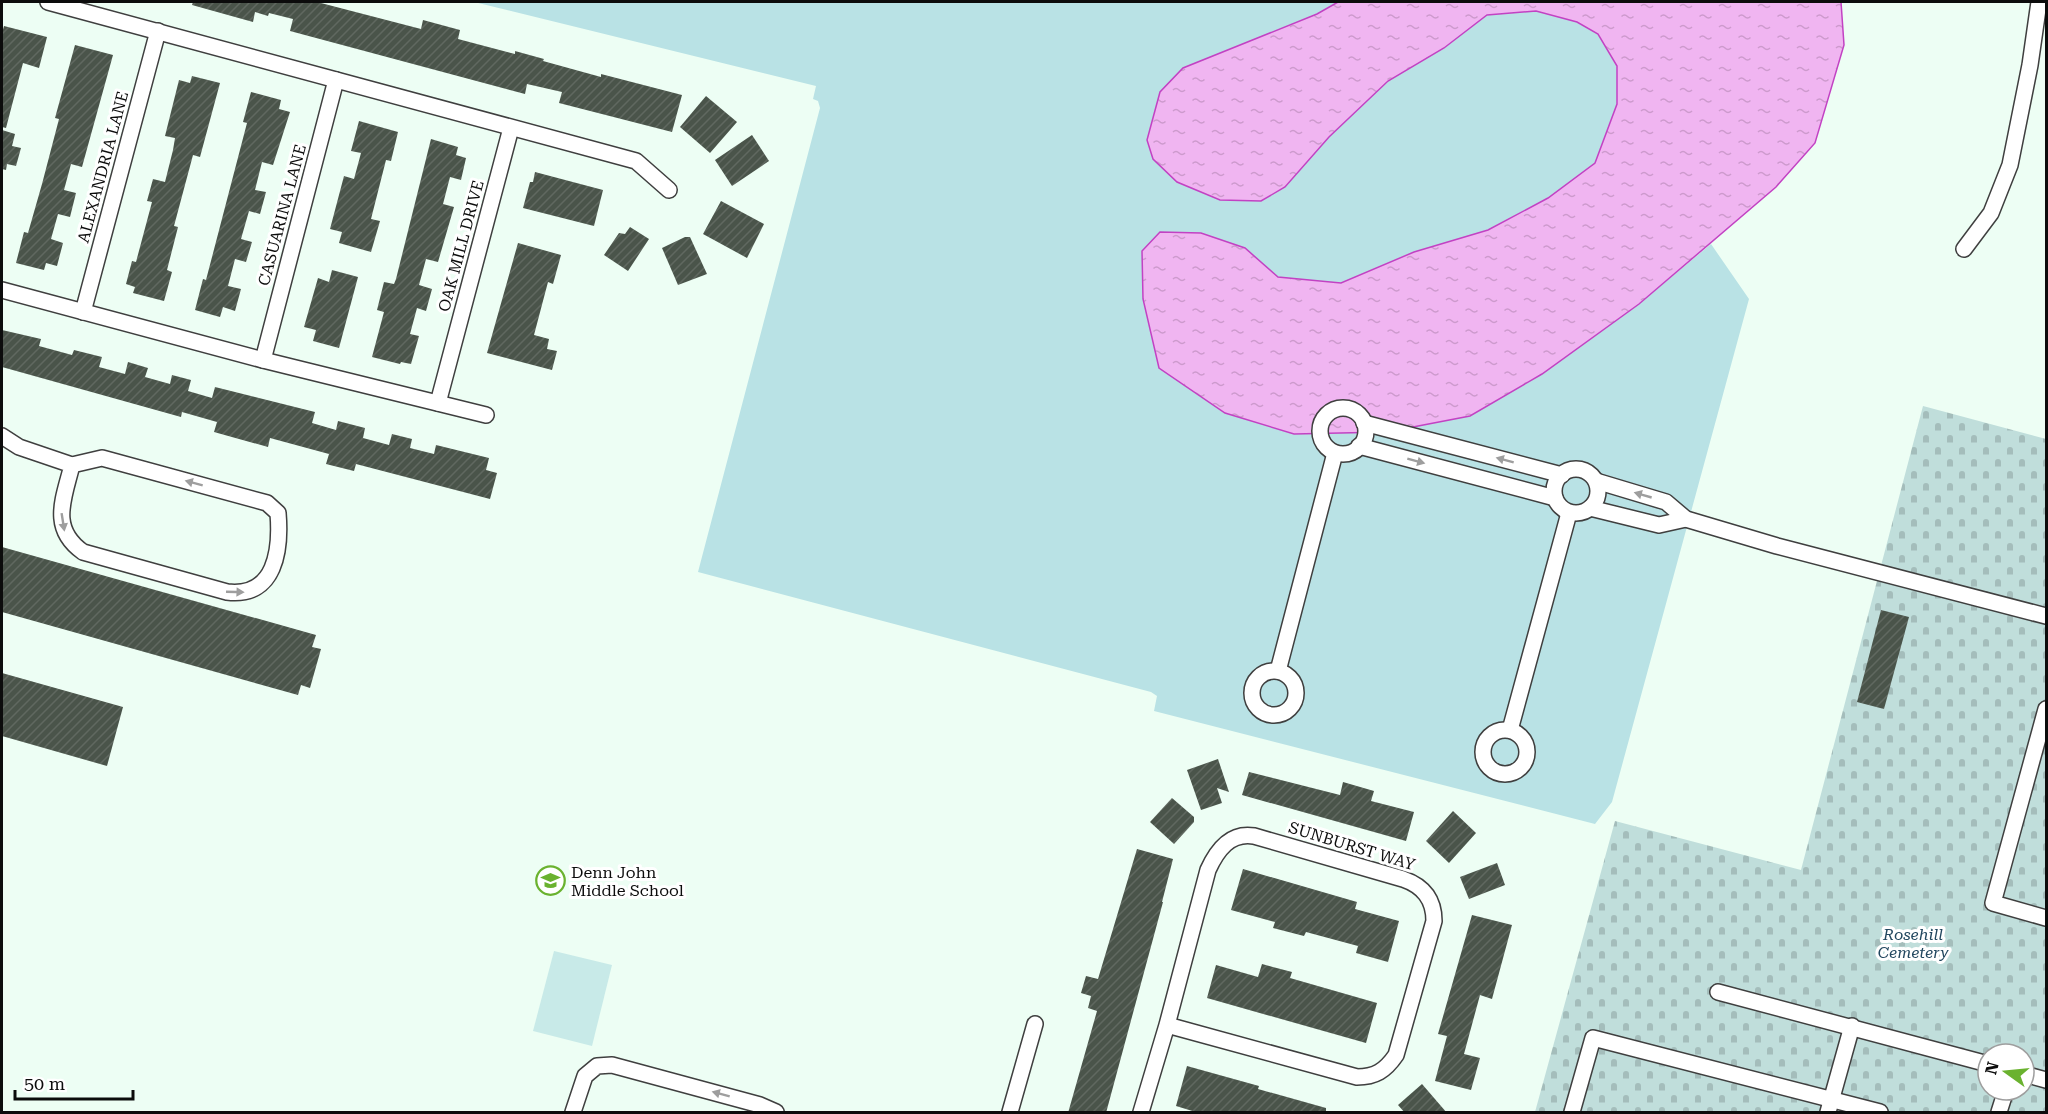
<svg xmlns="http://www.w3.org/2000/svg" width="2048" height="1114" font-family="'Roboto Serif',serif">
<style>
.green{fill:#b9e2e5}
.cemetery{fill:url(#cemetery-stones);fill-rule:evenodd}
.pitch{fill:#c8eae8}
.water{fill:url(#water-ripples);stroke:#c242c3;stroke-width:1.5}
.building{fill:url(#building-hatch)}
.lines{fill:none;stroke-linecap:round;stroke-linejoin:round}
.minor-casing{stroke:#3f3f3f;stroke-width:18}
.minor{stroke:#fff;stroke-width:15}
.oneway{fill:#9e9e9e}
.labels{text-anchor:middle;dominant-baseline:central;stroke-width:6;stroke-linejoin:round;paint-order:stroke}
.street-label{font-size:16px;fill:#0c0c0c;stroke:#fff}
.poi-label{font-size:16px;fill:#0c0c0c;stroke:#fff;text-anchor:start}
.park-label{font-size:16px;font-style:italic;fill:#22475f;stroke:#fff}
</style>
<defs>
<pattern id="cemetery-stones" width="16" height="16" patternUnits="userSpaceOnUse" patternTransform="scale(1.5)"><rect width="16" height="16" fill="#c0dedb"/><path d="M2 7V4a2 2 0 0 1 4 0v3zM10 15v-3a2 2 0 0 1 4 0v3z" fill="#a4bdbb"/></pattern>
<pattern id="water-ripples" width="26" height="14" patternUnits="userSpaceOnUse" patternTransform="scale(1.5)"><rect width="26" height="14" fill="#f0b5f1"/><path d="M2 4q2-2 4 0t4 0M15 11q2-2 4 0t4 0" fill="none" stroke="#cd9acd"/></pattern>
<pattern id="building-hatch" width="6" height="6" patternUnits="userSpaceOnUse" patternTransform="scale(1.5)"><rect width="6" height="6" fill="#4a544a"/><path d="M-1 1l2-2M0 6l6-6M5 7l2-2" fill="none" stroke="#606860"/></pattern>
</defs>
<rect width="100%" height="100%" fill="#edfef4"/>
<polygon class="green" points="474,2 1338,2 1317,14 1177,182 1220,200 1261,201 1285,187 1329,137 1388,81 1444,48 1487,15 1536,11 1577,22 1598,34 1617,67 1617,104 1595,163 1548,198 1488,230 1414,252 1341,283 1278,277 1245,248 1225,413 1294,434 1387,432 1470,416 1542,374 1639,304 1711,244 1749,299 1612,802 1595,824 1154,711 1157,696 1151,692 698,572 820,108 818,101 813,99 816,86"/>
<path class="cemetery" d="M1923,406L2046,439V1112H1535L1615,821L1801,870ZM1988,1054H2024V1090H1988Z"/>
<polygon class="pitch" points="554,951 612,965 592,1046 533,1031"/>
<polygon class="water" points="1338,2 1841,2 1844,45 1815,143 1776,187 1639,304 1542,374 1470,416 1387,432 1294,434 1225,413 1159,368 1143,299 1142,251 1160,232 1201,233 1245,248 1278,277 1341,283 1414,252 1488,230 1548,198 1595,163 1617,104 1617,66 1598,34 1577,22 1536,11 1487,15 1444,48 1388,81 1329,137 1285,187 1261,201 1220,200 1177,182 1153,159 1147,140 1160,92 1183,68 1317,14"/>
<g class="building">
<polygon points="193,2 317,2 421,29 423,20 460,30 458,39 515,54 515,51 544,59 543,61 601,77 601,74 682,95 672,132 559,103 562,92 527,84 525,94 290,31 293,19 269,13 268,16 255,12 253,22 192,5"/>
<polygon points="4,26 47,37 39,68 23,63 6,128 2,127 2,33"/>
<polygon points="75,45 113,55 82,167 71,164 64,190 76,193 70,217 58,214 51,239 63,243 57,266 46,263 44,270 16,263 24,232 28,233 42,184 59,119 55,118"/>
<polygon points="192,76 220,83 200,157 193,155 174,226 178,227 167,270 172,272 164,301 133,293 135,287 126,284 132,261 136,262 152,202 147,201 153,179 165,182 173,150 175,138 165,136 179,80 190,83"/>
<polygon points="251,92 281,100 279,109 290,112 273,165 262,162 255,190 266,192 260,214 249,211 241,239 252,242 246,262 235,259 228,286 241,289 235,311 223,307 220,317 195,310 203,279 206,280 247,123 243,122"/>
<polygon points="706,96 737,122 710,153 680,127"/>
<polygon points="359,121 398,132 391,161 386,160 371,219 380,221 371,252 339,243 342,232 330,229 344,176 354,179 361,153 351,151"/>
<polygon points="2,130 15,134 12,146 21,148 16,166 7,164 6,170 2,169"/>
<polygon points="752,135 769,161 732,186 715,160"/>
<polygon points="431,139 458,147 456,155 466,158 461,180 450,177 443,204 454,207 438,262 426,259 419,285 432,289 426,311 417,308 410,334 419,336 411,364 401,362 400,364 372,357 384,312 377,310 384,282 394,284 396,279"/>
<polygon points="535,172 603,190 594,226 523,208 530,182 533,182"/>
<polygon points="721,201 764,224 747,258 703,234"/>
<polygon points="630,227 649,239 628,271 604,255 619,233 625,234"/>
<polygon points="685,237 690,237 707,274 678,285 662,248"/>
<polygon points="518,243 561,255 553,284 548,282 534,335 549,339 547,349 557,351 552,370 487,353"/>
<polygon points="332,270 358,277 339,348 313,341 316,330 304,327 318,278 329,282"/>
<polygon points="2,330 41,339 39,346 72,355 74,350 102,357 99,367 125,374 128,362 148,368 145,377 170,384 172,375 191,380 188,391 212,398 215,387 315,412 312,423 336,430 338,421 365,428 363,438 389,445 392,434 412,439 410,448 434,454 436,445 489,458 486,470 497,473 490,499 356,464 354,471 326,464 329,454 270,438 268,447 214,432 217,422 182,412 181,417 2,367"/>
<polygon points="2,547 316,635 312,647 321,649 310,688 301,685 298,695 2,612"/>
<polygon points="1881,610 1909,617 1884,709 1857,702"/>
<polygon points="2,673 123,707 107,766 2,736"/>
<polygon points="1218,759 1229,792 1217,788 1222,803 1201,810 1187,770"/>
<polygon points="1249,772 1340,795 1343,782 1374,791 1371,801 1414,812 1406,841 1242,795"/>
<polygon points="1172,798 1194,817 1194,822 1174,844 1150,822"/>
<polygon points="1453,811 1476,833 1449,863 1426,841"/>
<polygon points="1137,849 1173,859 1162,902 1163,902 1106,1113 1068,1113 1097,1011 1088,1008 1091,996 1081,993 1086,976 1098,979"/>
<polygon points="1497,863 1505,885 1469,899 1460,877"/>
<polygon points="1243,869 1357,902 1355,909 1399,921 1388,962 1356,953 1358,946 1306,932 1304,936 1273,928 1275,922 1231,910"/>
<polygon points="1472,915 1512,925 1492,999 1480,995 1464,1054 1480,1058 1471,1090 1435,1081 1447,1036 1438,1034"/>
<polygon points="1262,964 1292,972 1290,978 1377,1003 1366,1043 1207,998 1216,965 1258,977"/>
<polygon points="1187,1066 1259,1086 1258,1089 1326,1108 1326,1113 1199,1113 1176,1106"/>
<polygon points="1422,1084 1447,1113 1405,1113 1398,1105"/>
</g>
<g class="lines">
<defs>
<g id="minor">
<polyline points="48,2 636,161 669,190"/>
<polyline points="1964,249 1991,213 2010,165 2030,65 2039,2"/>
<polyline points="2,290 263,360 486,415"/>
<polyline points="83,312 158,31"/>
<polyline points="263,360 336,80"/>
<polyline points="438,403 511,128"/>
<circle cx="1343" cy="431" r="23"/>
<polyline points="1364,423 1562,475"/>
<path d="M2,436L19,447L72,465L102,458L267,503L278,513C281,549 276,598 227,592L83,552C49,528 64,498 72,465"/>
<polyline points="1359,446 1555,498"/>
<circle cx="1576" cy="491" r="22"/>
<polyline points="1596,481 1666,502 1686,519 1777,546 2046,616"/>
<polyline points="1590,508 1659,525 1686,519"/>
<circle cx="1274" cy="693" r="22"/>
<polyline points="1278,671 1335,453"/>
<polyline points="2046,709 1993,903 2046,918"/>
<circle cx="1505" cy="752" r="22"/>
<polyline points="1510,730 1569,513"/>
<polyline points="1718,992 1988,1064"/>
<polyline points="2024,1074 2046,1080"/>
<polyline points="573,1112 585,1076 597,1066 612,1065 760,1105 776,1112"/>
<polyline points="1010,1112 1035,1024"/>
<path d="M1141,1112L1167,1025L1208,870C1217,850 1230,832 1254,836L1403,879C1423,886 1434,899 1434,921L1396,1055C1385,1071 1375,1077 1357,1077L1167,1025"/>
<polyline points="1572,1112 1593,1038 1880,1112"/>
<polyline points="1828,1112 1852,1026"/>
<polyline points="1999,1112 2006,1090"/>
</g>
</defs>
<use href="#minor" class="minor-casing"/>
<use href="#minor" class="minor"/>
</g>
<defs><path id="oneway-solid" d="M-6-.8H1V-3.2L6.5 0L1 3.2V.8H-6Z" transform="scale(1.5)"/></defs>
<g class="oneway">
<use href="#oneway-solid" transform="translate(1505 460) rotate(-165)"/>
<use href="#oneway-solid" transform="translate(1416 461) rotate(15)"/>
<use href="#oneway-solid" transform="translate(194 483) rotate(-165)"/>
<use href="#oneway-solid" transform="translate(1643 495) rotate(-164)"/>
<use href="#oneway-solid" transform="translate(63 522) rotate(81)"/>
<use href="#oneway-solid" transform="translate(235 592) rotate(2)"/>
<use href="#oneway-solid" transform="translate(721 1094) rotate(-165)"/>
</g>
<defs>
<symbol id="school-ring" viewBox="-11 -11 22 22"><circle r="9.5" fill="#fff" stroke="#6ab22f" stroke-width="1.5"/><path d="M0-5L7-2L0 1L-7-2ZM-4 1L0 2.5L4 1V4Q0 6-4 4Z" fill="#6ab22f"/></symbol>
</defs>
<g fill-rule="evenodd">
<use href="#school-ring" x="534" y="864" width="33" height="33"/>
</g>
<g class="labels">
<g class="street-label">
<text transform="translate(103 167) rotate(-75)">ALEXANDRIA LANE</text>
<text transform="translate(282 215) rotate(-75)">CASUARINA LANE</text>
<text transform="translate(461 246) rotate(-75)">OAK MILL DRIVE</text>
<text transform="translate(1352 846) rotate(17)">SUNBURST WAY</text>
</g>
<g class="poi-label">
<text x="571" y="872">Denn John<tspan x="571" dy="18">Middle School</tspan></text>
</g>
<g class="park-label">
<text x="1913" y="934">Rosehill<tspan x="1913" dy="18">Cemetery</tspan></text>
</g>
</g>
<rect width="2048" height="1114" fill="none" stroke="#0c0c0c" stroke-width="6"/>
<g transform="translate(2006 1072) rotate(285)"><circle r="28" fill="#ffffff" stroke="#9e9e9e" stroke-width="1.5"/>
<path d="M0-4.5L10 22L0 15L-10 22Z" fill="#6ab22f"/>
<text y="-9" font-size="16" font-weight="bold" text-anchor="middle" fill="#0c0c0c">N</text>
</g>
<path d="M15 1090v9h118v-9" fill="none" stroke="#0c0c0c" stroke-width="3"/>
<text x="24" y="1090" font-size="18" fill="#0c0c0c" stroke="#ffffff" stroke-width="4.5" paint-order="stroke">50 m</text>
</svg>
